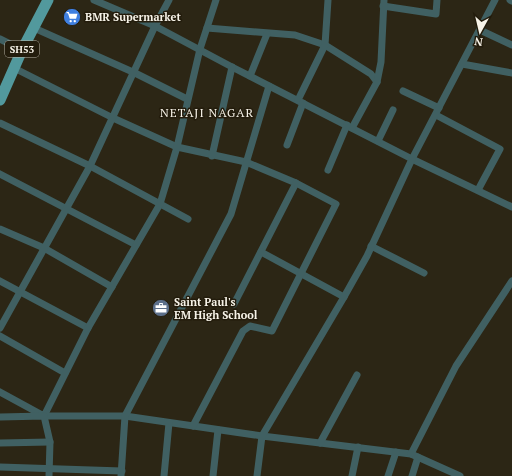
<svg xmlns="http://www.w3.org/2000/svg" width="512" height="476" font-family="'PT Serif',serif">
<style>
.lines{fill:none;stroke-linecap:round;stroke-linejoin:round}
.street{stroke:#406062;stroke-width:7}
.primary{stroke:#52999d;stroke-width:11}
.labels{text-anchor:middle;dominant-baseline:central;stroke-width:3;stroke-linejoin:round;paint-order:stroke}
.shield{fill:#231c0c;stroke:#b7b2a6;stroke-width:1}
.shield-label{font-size:10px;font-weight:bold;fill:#f7f3e8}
.poi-label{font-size:11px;font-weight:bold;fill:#f7f3e8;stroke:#231c0c;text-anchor:start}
.neighbourhood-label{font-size:12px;letter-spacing:1px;fill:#f7f3e8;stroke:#231c0c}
</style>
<rect width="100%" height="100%" fill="#2c2615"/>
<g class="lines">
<g class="street">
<polyline points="94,0 155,26 232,67 412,159 512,207"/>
<polyline points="510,0 512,1"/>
<polyline points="383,6 436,14 437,0"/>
<polyline points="34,28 135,73 187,99"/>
<polyline points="207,28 295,35 325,45 371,74 377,82"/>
<polyline points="480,30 512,45"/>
<polyline points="0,39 22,50"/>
<polyline points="462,64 512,73"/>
<polyline points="14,68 113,118 177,147 246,162 296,183 234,304"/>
<polyline points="250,76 267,34"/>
<polyline points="403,91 439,108"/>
<polyline points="298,100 325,45 328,0"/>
<polyline points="436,115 500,149 478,190"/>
<polyline points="0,123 90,166 188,219"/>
<polyline points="352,128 377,82 381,62 384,0"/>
<polyline points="378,141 393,110"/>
<polyline points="287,145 303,103"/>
<polyline points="212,156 232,67"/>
<polyline points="328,170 347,125"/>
<polyline points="0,174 136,245"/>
<polyline points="0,229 44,248 112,287"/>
<polyline points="371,246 424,273"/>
<polyline points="261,252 344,297"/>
<polyline points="0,281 88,328"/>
<polyline points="0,328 90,166 155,26 169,0"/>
<polyline points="0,336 65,373"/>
<polyline points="0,392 44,416 88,328 160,204 177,147 200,49 216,0"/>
<polyline points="44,416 125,416 262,436 411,454 460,476"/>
<polyline points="0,417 44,416 50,442 49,476"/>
<polyline points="193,426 243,331 250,326 272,331 336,204 296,183"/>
<polyline points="0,443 50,442"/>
<polyline points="320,443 357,375"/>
<polyline points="411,454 456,366 512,281"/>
<polyline points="0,467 122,471"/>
<polyline points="121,476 125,416 231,214 269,86"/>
<polyline points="164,476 169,423"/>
<polyline points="213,476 218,430"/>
<polyline points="257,476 262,436 344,297 367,256 412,159 495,0"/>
<polyline points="352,476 358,447"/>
<polyline points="388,476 396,452"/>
<polyline points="412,476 418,457"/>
</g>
<polyline class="primary" points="0,100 22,50 48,0"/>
</g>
<defs>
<symbol id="supermarket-disc" viewBox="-11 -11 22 22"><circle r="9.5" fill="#3f7fe0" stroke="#231c0c"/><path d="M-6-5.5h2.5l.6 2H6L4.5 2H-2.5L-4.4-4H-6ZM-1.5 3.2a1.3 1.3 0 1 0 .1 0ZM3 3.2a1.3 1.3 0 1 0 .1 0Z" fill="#fff"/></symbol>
<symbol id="office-disc" viewBox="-11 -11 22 22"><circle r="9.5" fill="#5c6f8a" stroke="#231c0c"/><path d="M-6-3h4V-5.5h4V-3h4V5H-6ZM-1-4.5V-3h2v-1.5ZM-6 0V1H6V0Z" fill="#fff"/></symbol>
</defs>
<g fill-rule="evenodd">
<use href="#supermarket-disc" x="62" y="7" width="20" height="20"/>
<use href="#office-disc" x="151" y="298" width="20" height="20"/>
</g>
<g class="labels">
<rect class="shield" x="5" y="41" width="34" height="16" rx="3"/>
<g class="shield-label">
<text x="22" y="49">SH53</text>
</g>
<g class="poi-label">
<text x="85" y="17">BMR Supermarket</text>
<text x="174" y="302">Saint Paul's<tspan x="174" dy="13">EM High School</tspan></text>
</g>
<g class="neighbourhood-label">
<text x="207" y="112">NETAJI NAGAR</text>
</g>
</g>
<g transform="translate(480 32) rotate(188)" stroke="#231c0c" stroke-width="3" paint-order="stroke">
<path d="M0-3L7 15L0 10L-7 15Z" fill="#f7f3e8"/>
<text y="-6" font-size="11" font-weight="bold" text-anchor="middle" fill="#f7f3e8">N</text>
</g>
</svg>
